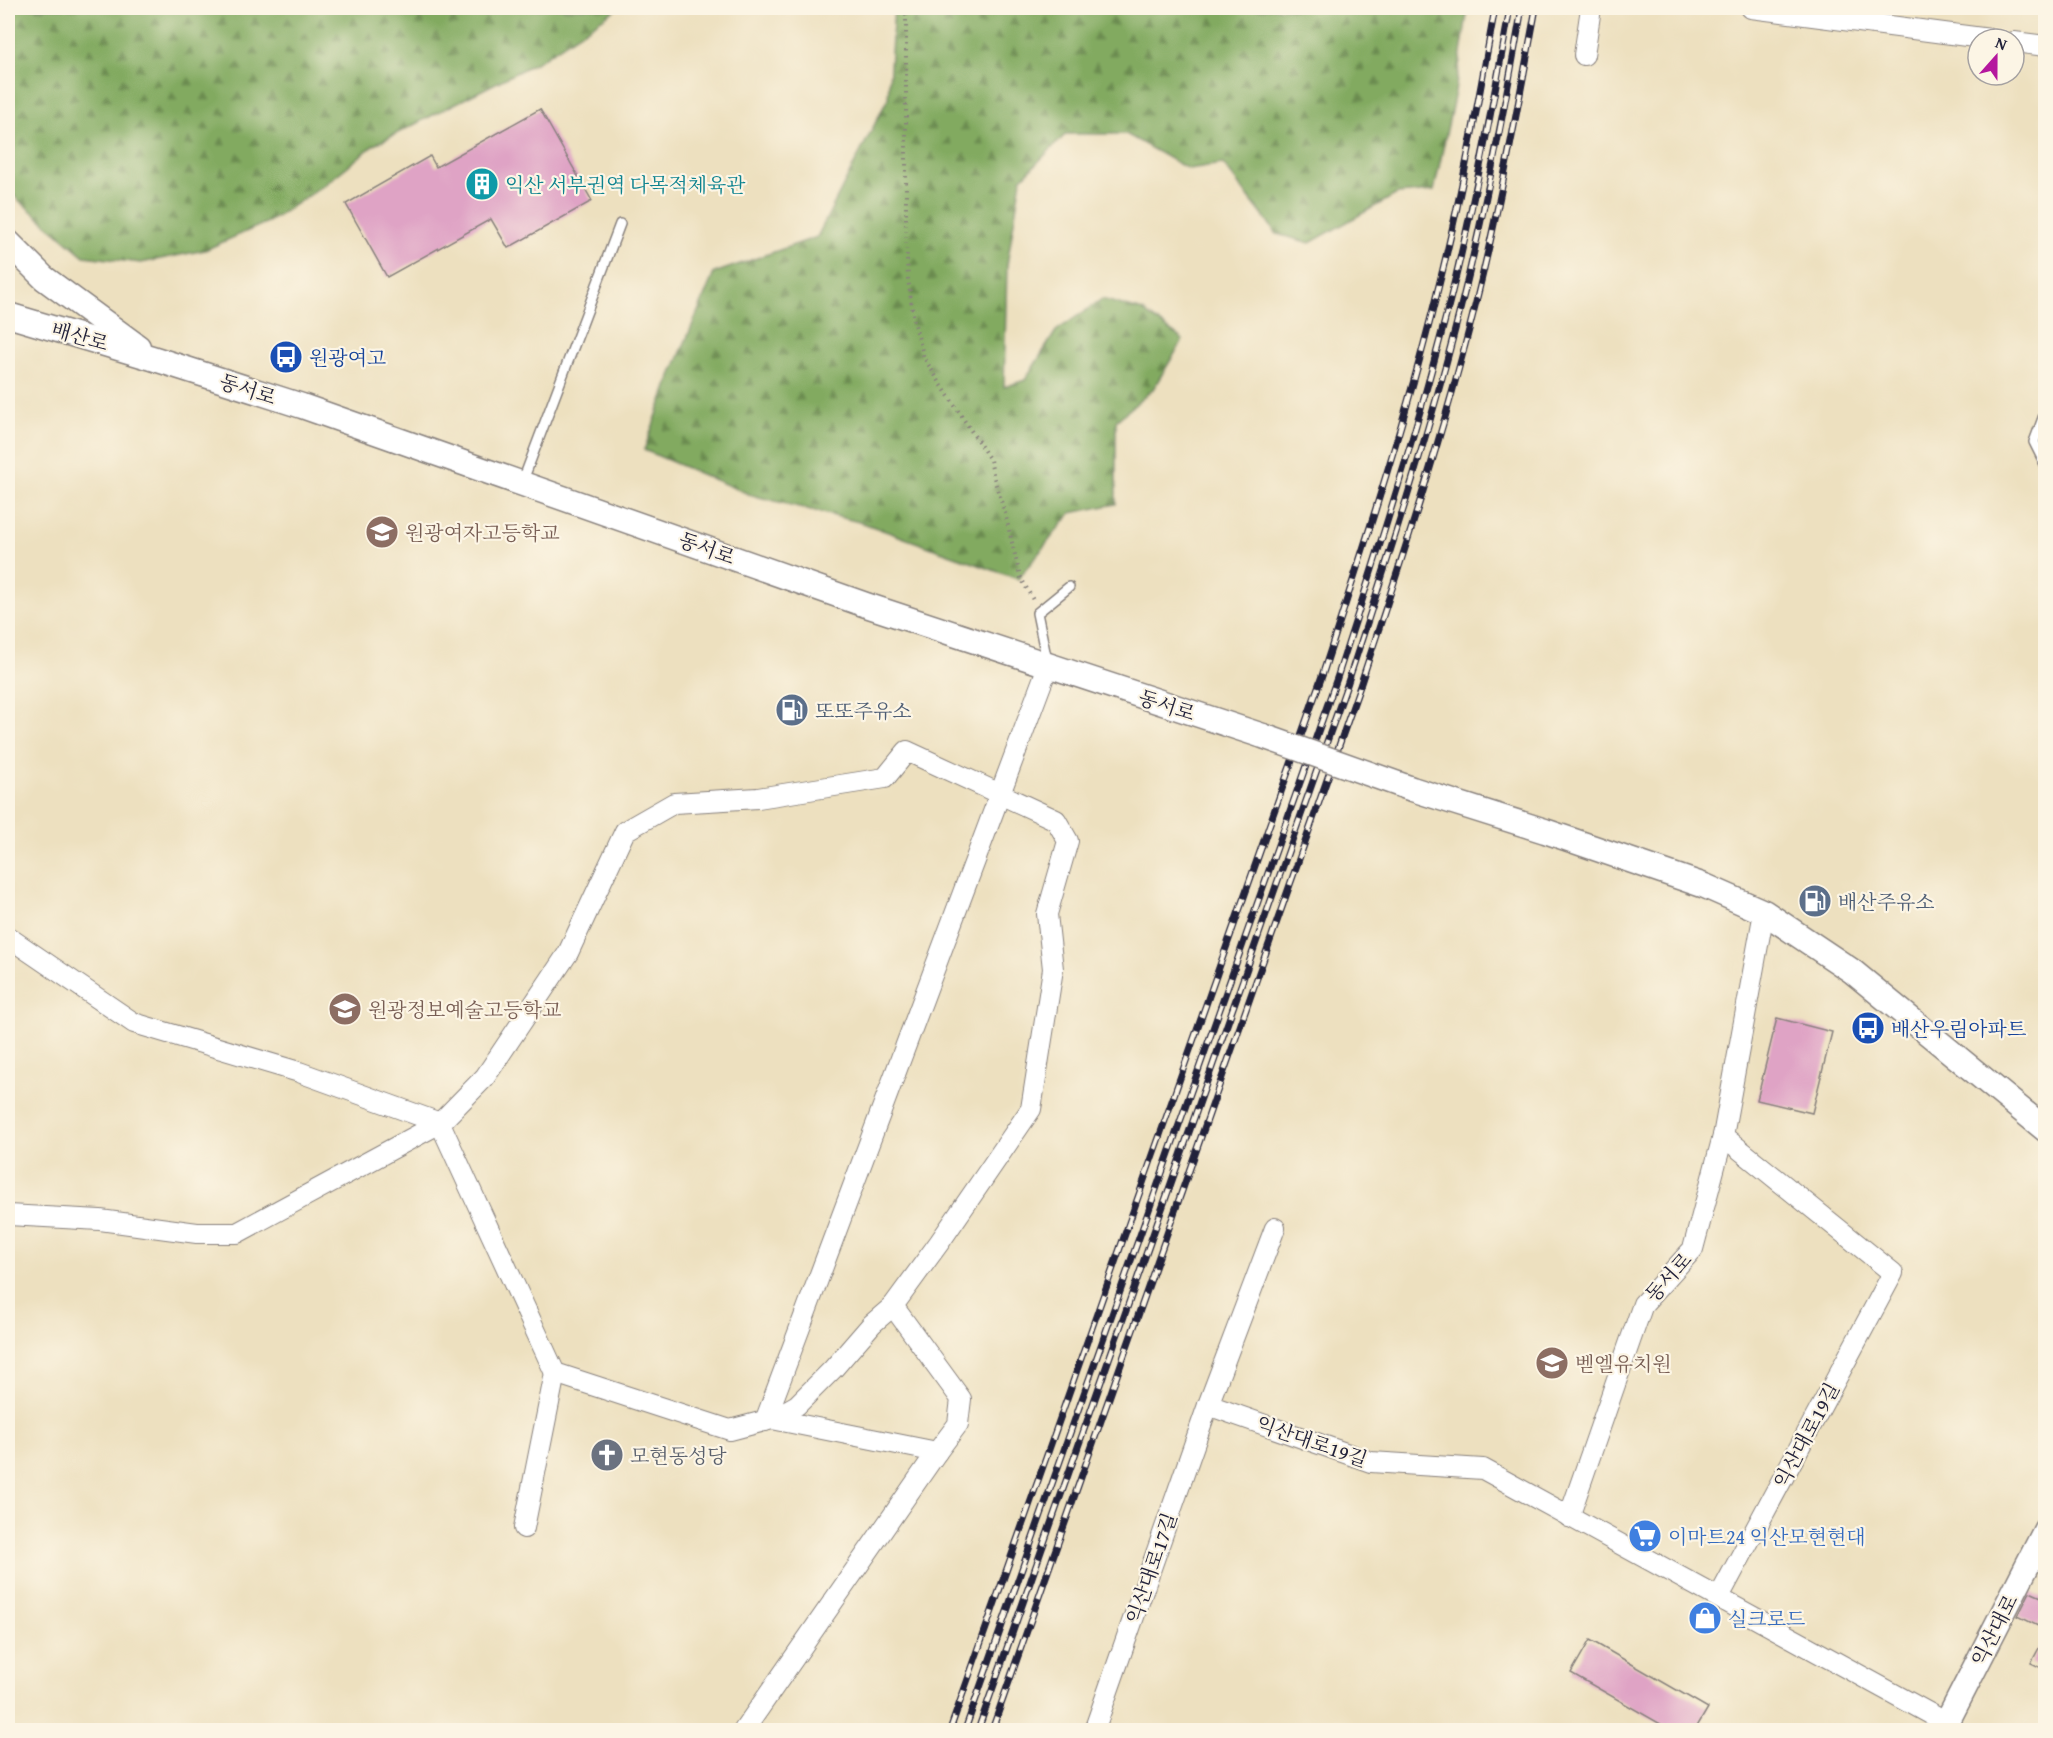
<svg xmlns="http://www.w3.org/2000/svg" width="2053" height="1738" font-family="'Gentium Book Plus','Noto Serif KR',serif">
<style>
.forest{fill:url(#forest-firs);stroke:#52664e;stroke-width:1.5}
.building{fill:#dfa3c5}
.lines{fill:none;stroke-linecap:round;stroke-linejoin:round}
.service-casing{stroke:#88817d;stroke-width:12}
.minor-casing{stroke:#88817d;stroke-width:22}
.tertiary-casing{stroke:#88817d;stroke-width:27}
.path{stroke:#88817d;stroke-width:4;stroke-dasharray:1.5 4.5;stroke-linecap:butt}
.service{stroke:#fff;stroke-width:9}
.minor{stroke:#fff;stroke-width:20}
.tertiary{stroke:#fff;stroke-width:24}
.rail-casing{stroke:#22223b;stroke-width:7}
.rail{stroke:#fcf5e5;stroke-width:4.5;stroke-dasharray:14;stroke-linecap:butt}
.tertiary-bridge-casing{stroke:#88817d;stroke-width:27;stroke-linecap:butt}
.tertiary-bridge{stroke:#fff;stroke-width:24}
.labels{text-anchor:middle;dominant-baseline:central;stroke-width:4.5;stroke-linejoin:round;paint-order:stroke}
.culture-label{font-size:20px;fill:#0d838f;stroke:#fcf5e5;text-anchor:start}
.street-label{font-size:20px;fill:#22223b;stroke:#fcf5e5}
.transit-label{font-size:20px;fill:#164399;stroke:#fcf5e5;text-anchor:start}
.education-label{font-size:20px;fill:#785e54;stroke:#fcf5e5;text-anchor:start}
.service-label{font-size:20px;fill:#4e5e75;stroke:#fcf5e5;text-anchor:start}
.worship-label{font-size:20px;fill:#5b616d;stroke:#fcf5e5;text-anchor:start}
.shop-label{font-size:20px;fill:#366cbe;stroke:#fcf5e5;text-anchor:start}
</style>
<defs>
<pattern id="forest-firs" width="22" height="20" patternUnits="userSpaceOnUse" patternTransform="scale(1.5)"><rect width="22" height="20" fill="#82aa60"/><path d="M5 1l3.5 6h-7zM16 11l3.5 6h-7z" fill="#6a8a50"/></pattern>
</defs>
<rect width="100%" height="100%" fill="#fcf5e5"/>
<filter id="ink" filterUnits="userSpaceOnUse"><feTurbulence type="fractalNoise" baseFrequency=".0167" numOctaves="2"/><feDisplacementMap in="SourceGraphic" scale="12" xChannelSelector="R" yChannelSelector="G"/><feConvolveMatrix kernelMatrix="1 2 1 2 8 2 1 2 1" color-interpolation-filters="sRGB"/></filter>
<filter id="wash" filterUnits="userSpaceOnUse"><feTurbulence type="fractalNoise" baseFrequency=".008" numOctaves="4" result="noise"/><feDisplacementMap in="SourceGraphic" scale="24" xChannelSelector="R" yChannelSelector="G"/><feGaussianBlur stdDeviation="1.35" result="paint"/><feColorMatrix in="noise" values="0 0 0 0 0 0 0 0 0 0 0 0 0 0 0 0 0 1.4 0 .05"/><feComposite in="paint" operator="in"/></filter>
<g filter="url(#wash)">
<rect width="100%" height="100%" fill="#ede0bf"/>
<g class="forest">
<polygon points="8,8 618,8 537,62 374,145 323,186 270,221 205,250 141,263 84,256 8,191"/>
<polygon points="894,8 1468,8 1455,92 1434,191 1397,194 1310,243 1277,234 1223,164 1188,169 1126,134 1066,134 1021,179 1007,265 1004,387 1025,380 1056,331 1102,299 1143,311 1183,340 1153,389 1116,421 1116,504 1071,513 1018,579 863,523 751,495 644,450 671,376 714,273 817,237 888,98"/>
</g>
<g id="blocks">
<g class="building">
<polygon points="540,109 592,201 508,248 491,219 387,277 346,204 430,156 436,167"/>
<polygon points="1777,1018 1832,1032 1812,1113 1757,1100"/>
<polygon points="2030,1592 2046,1599 2046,1612 2038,1626 2018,1616"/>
<polygon points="2046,1635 2046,1670 2031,1663"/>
<polygon points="1590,1640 1708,1708 1695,1730 1671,1730 1571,1673"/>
</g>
</g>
</g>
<g filter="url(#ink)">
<use href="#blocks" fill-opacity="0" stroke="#88817d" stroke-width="1.5"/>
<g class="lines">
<defs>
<g id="service">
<polyline points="2046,410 2034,442 2046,466"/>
<polyline points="522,483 620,224"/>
<polyline points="1047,661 1037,613 1069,587"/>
</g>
<g id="minor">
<polyline points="1751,8 1990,39"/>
<polyline points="2014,42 2046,46"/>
<polyline points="1584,55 1591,8"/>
<polyline points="8,937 134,1023 299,1072 440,1123 555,1373 730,1430 772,1419 937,1452"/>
<polyline points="8,1215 100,1220 197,1233 237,1233 440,1123 485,1077 568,953 625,831 674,803 758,798 885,778 907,751 1056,820 1068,841 1047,914 1053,969 1031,1109 939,1243 893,1306 961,1399 958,1424 937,1452 744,1730"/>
<polyline points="1208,1405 1371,1462 1483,1469 1947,1723"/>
<polyline points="772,1419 797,1405 833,1369 872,1324 893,1306"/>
<polyline points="765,1421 1048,666"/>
<polyline points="1569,1517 1643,1304 1693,1249 1723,1136 1764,912"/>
<polyline points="524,1528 555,1373"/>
<polyline points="1719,1597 1893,1273 1723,1136"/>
<polyline points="1097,1730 1095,1728 1208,1405 1275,1228"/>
</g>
<g id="tertiary">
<polyline points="8,242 44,278 138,347"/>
<polyline points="8,315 152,358 302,406 866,605 1263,736"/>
<polyline points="1412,789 1545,831 1705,886 1764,912 1852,971 2046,1130"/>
<polyline points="1943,1730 2046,1529"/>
</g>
</defs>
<use href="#service" class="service-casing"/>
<use href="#minor" class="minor-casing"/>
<use href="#tertiary" class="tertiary-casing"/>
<polyline class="path" points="906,8 906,240 908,279 914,321 924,358 990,460 995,482 1005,513 1020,576 1033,600"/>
<use href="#service" class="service"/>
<use href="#minor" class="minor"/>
<use href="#tertiary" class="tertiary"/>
<defs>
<g id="rail">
<path d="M950,1730L1323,673C1364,547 1405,422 1437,293C1461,199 1478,103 1495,8"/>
<path d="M965,1730L1337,678C1378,552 1419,425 1451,296C1475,201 1493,104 1510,8"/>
<path d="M978,1730L1348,682C1389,555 1431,428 1463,298C1487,202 1505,105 1522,8"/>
<path d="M992,1730L1360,686C1402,559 1444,432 1476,302C1500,205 1518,106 1536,8"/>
</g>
</defs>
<use href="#rail" class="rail-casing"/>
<use href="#rail" class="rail"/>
<defs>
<polyline id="tertiary-bridge" points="1263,736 1412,789"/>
</defs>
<use href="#tertiary-bridge" class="tertiary-bridge-casing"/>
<use href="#tertiary-bridge" class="tertiary-bridge"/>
</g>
</g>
<defs>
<symbol id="building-disc" viewBox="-11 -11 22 22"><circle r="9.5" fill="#0f9aa8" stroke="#fcf5e5"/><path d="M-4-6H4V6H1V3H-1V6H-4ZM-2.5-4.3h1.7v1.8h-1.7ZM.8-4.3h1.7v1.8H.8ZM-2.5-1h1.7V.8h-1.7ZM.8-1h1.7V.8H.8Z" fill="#fff"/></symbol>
<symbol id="bus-disc" viewBox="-11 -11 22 22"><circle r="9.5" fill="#1a4fb4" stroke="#fcf5e5"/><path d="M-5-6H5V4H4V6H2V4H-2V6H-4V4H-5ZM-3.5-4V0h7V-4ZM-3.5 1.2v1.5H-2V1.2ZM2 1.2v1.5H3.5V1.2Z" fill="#fff"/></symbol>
<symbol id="school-disc" viewBox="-11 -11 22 22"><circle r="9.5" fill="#8d6e63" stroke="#fcf5e5"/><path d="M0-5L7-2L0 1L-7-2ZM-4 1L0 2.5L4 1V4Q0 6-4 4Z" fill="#fff"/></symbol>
<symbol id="fuel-disc" viewBox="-11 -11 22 22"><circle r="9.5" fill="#5c6f8a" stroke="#fcf5e5"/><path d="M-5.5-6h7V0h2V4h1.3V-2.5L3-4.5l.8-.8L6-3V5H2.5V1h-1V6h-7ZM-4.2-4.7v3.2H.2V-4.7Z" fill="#fff"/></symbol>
<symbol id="church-disc" viewBox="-11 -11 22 22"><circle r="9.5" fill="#6b7280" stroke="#fcf5e5"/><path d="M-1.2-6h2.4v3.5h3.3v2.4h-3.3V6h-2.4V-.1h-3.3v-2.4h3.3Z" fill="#fff"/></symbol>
<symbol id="supermarket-disc" viewBox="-11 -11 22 22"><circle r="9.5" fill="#3f7fe0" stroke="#fcf5e5"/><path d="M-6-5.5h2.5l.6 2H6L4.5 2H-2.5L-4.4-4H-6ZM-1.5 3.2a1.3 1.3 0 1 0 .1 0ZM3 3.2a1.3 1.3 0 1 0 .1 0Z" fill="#fff"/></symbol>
<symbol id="shop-disc" viewBox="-11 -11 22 22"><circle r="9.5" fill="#3f7fe0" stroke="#fcf5e5"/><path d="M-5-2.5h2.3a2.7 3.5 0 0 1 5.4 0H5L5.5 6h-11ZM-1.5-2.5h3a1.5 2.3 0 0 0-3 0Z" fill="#fff"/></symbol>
</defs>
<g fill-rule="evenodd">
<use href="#building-disc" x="463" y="165" width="38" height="38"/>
<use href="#bus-disc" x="267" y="338" width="38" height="38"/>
<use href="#school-disc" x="363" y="513" width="38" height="38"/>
<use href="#fuel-disc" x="773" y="691" width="38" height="38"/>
<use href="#fuel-disc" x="1796" y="882" width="38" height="38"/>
<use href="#school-disc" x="326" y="990" width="38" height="38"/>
<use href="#bus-disc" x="1849" y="1009" width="38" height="38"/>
<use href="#school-disc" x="1533" y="1344" width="38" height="38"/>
<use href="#church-disc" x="588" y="1436" width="38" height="38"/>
<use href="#supermarket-disc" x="1626" y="1517" width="38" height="38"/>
<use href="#shop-disc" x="1686" y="1599" width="38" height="38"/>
</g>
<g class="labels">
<g class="culture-label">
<text x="505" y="184">익산 서부권역 다목적체육관</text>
</g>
<g class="street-label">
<text transform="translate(80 336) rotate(16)">배산로</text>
<text transform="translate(248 389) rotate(18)">동서로</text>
<text transform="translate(707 548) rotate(20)">동서로</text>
<text transform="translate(1167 705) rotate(18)">동서로</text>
<text transform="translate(1668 1277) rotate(-48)">동서로</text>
<text transform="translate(1806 1435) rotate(-62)">익산대로19길</text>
<text transform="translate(1312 1441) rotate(19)">익산대로19길</text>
<text transform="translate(1151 1568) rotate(-71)">익산대로17길</text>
<text transform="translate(1994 1630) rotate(-63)">익산대로</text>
</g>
<g class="transit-label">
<text x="309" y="357">원광여고</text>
<text x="1891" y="1028">배산우림아파트</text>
</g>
<g class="education-label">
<text x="405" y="532">원광여자고등학교</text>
<text x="368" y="1009">원광정보예술고등학교</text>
<text x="1575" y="1363">벧엘유치원</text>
</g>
<g class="service-label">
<text x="815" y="710">또또주유소</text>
<text x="1838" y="901">배산주유소</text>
</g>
<g class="worship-label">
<text x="630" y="1455">모현동성당</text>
</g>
<g class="shop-label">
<text x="1668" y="1536">이마트24 익산모현현대</text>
<text x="1728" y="1618">실크로드</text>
</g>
</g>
<rect width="2053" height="1738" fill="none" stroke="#fcf5e5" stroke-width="30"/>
<g transform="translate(1996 57) rotate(21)"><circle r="28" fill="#fcf5e5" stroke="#a5a1a1" stroke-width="1.5"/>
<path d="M0-4.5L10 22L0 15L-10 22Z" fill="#b5179e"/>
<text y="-9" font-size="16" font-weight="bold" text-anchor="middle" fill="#22223b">N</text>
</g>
</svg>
